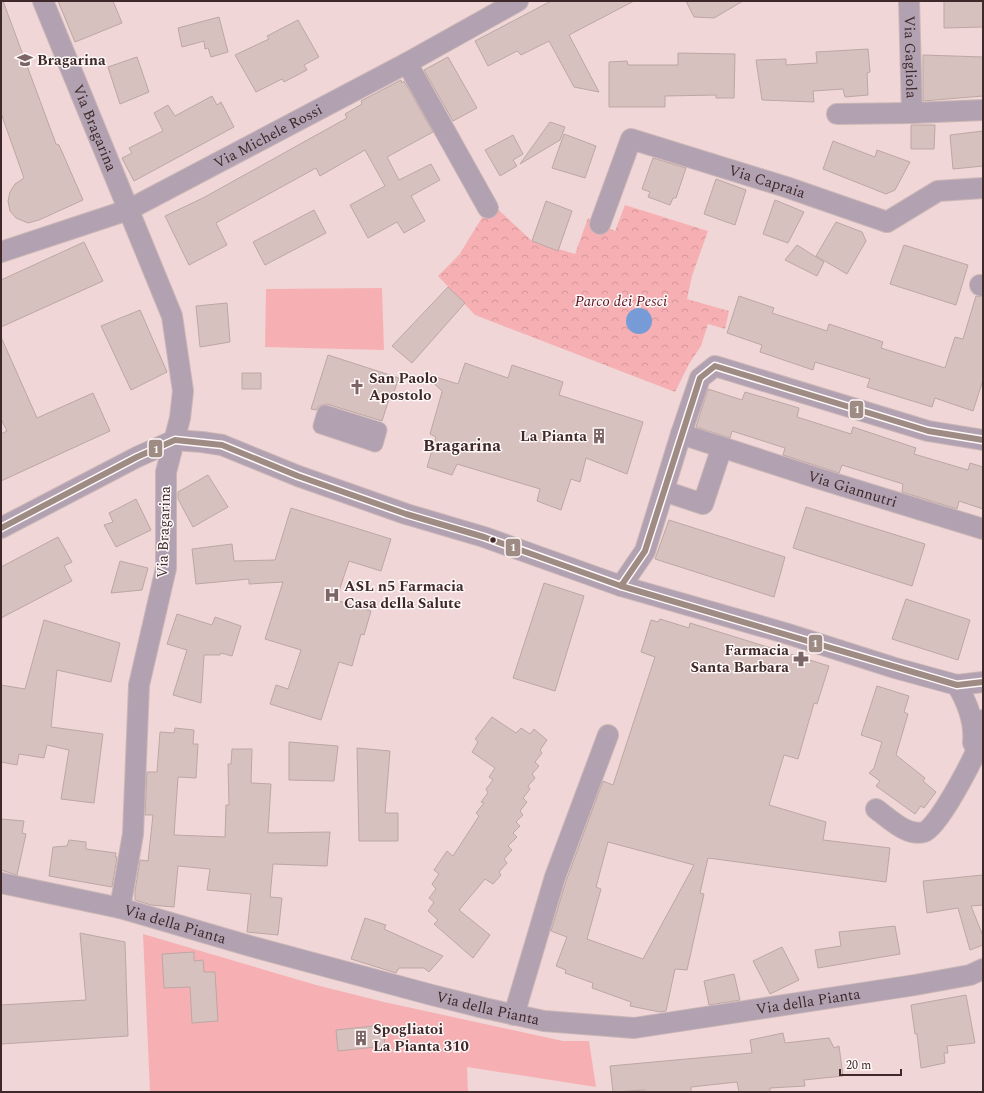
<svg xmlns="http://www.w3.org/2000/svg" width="984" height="1093" font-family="Spectral,serif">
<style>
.park{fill:url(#park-crowns)}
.garden{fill:#f6b0b3}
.water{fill:#779bd7}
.building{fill:#d7c1be;stroke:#bca7a4;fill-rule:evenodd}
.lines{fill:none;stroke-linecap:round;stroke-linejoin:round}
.pedestrian-casing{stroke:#cbb6b6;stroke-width:17}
.minor-casing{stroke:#cbb6b6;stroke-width:22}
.pedestrian{stroke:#b1a1b1;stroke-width:15}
.minor{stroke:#b1a1b1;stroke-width:20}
.bus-1-casing{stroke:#fff8f8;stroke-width:9}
.bus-1{stroke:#9e8b83;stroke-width:6}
.bus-dot{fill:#3e2829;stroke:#fff8f8;stroke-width:1.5}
.labels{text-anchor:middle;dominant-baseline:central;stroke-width:3;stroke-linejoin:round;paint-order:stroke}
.street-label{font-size:15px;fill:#3e2829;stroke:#fff8f8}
.poi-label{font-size:15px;font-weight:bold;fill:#3e2829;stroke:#fff8f8;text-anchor:start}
.park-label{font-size:15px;font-style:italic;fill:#5a0f1c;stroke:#fff8f8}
.quarter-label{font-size:17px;font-weight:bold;fill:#3e2829;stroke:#fff8f8}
.line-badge{stroke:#fff8f8;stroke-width:1.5}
.badge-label{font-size:11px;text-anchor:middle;font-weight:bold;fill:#fff}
</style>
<defs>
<pattern id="park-crowns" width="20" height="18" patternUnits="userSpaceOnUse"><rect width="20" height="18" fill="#f6b0b3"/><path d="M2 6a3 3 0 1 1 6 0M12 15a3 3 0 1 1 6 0" fill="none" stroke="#d4979a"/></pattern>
</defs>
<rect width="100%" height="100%" fill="#f0d6d6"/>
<polygon class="park" points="491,203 532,241 575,254 588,218 615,231 625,205 708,231 692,276 687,299 729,311 725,329 708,324 701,346 689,364 675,392 475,315 438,276 459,255"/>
<g class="garden">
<polygon points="382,288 384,350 265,347 266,289"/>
<polygon points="143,934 316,985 384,1002 563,1041 589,1041 596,1087 467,1067 468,1092 150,1092"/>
</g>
<circle class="water" cx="639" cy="321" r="13"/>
<g class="building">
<polygon points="1,1 3,1 56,144 59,145 83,200 39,220 28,223 16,218 10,211 8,201 10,192 15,184 24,178 1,113"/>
<polygon points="58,1 113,1 122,23 75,42"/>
<polygon points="551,1 634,1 569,35 599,92 574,87 549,41 521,55 517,51 488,66 475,41"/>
<polygon points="686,1 743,1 714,18 694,17"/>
<polygon points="944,1 983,1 983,27 944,28"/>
<polygon points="219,17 228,52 211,57 208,48 205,49 204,41 182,47 178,28"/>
<polygon points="298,20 319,57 304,65 307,70 284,82 282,79 256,92 235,55 269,39 267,36"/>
<polygon points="868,49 870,72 867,73 868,95 845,97 843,89 813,91 814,102 762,100 756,60 786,59 786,65 817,63 816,52"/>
<polygon points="678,53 735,54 734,98 716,98 716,95 665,96 665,107 609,107 609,62 627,61 628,65 678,65"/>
<polygon points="923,55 983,57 983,96 923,101"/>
<polygon points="137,57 149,92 120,104 108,67"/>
<polygon points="448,57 477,108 453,121 424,70"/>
<polygon points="401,80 402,83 404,81 433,132 387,157 399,180 431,164 440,180 411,196 425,221 404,233 397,222 368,238 350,205 385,186 365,150 320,176 316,168 216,223 227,245 189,265 165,216 203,198 347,118 345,114 362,104 361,101"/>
<polygon points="212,96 217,105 221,102 234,127 134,181 122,158 132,153 129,148 163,131 154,113 168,105 175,116"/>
<polygon points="550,122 565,127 560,140 520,164"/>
<polygon points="911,125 935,125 934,149 911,149"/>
<polygon points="983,131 983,166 953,169 950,135"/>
<polygon points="564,134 596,146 585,178 552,168"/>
<polygon points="513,135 523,154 513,160 517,166 500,176 485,150"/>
<polygon points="833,141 875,157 877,150 910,162 895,190 886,194 823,169"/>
<polygon points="653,158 686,168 676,198 673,198 670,205 648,197 650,192 642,189"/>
<polygon points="716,179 746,190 735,225 704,214"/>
<polygon points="775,200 804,212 788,243 763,234"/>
<polygon points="546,201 572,211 558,251 532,241"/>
<polygon points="314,210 326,233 265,265 253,242"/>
<polygon points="836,222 862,232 866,241 847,274 816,256"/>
<polygon points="84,242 103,281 1,327 1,280"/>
<polygon points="797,245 824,262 817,276 785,260"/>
<polygon points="904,245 968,265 956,305 890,284"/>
<polygon points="448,287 465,303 412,363 392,346"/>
<polygon points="739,296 774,308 772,313 827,331 829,324 883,342 881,348 945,368 955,337 963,339 976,296 983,297 983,380 973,411 935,398 932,407 867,387 870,379 815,362 813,370 760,352 762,345 727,333"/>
<polygon points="227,303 230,342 200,347 196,306"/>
<polygon points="140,310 167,372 131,390 101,326"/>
<polygon points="1,337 37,418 93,393 110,431 1,481 1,434 7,431 1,419"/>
<polygon points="328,355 399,378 392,397 390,396 382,421 327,404 319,406 316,410 311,409"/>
<polygon points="465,363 508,378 512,365 563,382 559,395 643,422 627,474 586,458 580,482 571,479 561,510 537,501 540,489 457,464 452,475 427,467 436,437 430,434 442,392 443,392 423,373 458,384"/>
<rect x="242" y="373" width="19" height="16"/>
<polygon points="708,389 742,400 745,392 799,408 797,417 851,434 853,427 916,448 914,454 968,470 970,463 983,467 983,509 959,501 957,509 902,492 903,484 842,465 839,473 783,455 785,448 732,431 730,438 696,427"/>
<polygon points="208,475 228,507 193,527 178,499 178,492"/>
<polygon points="136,499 151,530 116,547 104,525 113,522 109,513"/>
<polygon points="806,507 925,544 912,586 793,548"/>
<polygon points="291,508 391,539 381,571 349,561 336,600 371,611 364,635 361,634 352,666 339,662 321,720 270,704 276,685 288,689 301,650 265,639 283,582 249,584 249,579 196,584 192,549 232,544 234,561 275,560"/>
<polygon points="669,520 785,557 774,597 655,559"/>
<polygon points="58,537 72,562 64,566 72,581 1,618 1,567"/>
<polygon points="120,561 148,568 142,590 111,593"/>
<polygon points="544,583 584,596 555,691 513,678"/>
<polygon points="906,599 970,620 958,660 892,639"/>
<polygon points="177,614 212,625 215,617 241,626 232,656 221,653 220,655 204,655 201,703 173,695 187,650 167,644"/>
<path d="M660,619L689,628L690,623L829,666L817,704L814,703L798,759L784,755L769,805L826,822L823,840L890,848L886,882L708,858L700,893L704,894L687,970L675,969L666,1011L660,1012L630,1006L631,1002L592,988L593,983L565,973L566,970L556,966L567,937L551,931L566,881L603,781L613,785L655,657L641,652L651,620L658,622ZM608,842L694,865L643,959L587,939L601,889L596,887Z"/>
<polygon points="44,620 120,643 111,682 57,670 51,727 103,734 94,803 61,799 69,750 47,745 44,758 19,754 17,765 1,762 1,685 25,689"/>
<polygon points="877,686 909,696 904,712 908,714 896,755 925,778 923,781 936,792 924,808 921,806 915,814 876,786 880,781 869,773 874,768 882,742 861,735"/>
<polygon points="492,717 516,733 521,728 530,734 534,729 547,740 540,750 542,753 535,762 539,766 532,774 535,778 528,786 530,789 523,798 527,802 520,811 523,815 516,822 520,826 513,833 517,837 508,846 512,850 504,859 507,863 499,872 501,875 493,884 485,879 459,910 490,935 473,958 434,924 438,920 428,911 434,902 429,898 436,889 432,884 439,874 434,870 447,851 453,856 479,816 476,813 484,803 481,802 488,793 486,789 493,780 489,777 495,768 472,752 478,742 475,739"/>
<polygon points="175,728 194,730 193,744 198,744 196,778 178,777 174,835 225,837 226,805 229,805 228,764 231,764 232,749 252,749 251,783 271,784 268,833 330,832 327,866 273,864 270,897 282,898 278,935 247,932 251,894 207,890 210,869 178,866 174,907 151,905 135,900 135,891 140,860 148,861 153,815 145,815 147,772 157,772 160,732 174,733"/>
<polygon points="289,742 338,746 334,781 289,780"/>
<polygon points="357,748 390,751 385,813 398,813 398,841 359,841"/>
<polygon points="1,819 24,821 22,833 26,834 17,875 1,870"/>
<polygon points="69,840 86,842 86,849 116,853 115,857 117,857 112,887 49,876 53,847 67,846"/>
<polygon points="983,875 983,905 971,906 983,936 983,945 970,950 958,908 927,913 923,881"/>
<polygon points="365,918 386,925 384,929 443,956 429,972 424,968 399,968 396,973 351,959"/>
<polygon points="895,926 900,954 818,968 815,950 841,946 839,932"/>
<polygon points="80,933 125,942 128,1036 1,1044 1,1005 86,1000"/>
<polygon points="782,947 799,980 770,994 753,961"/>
<polygon points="194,952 194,961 203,960 204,972 215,972 218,1021 192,1023 190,987 164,988 162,954"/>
<polygon points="734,974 740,1000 709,1005 704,981"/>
<polygon points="966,995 975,1043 947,1046 948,1053 944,1053 945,1063 921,1068 917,1034 915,1034 911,1005"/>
<polygon points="383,1025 385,1046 338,1051 336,1030"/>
<polygon points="783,1033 785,1043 829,1038 834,1048 839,1046 843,1076 804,1080 805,1086 770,1088 770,1092 739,1092 737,1082 691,1087 691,1092 645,1092 645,1090 613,1092 610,1066 752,1053 750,1040"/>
</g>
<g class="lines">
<defs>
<polygon id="pedestrian" points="325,413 379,430 375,444 321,426"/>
<g id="minor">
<path id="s1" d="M43,1L172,316L183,391L180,418L166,472V568L139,685L133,834L120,908"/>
<path id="s2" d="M909,1L912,113L983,110"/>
<polyline points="407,63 488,208"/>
<polyline points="837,114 912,113"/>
<path id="s3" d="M600,224L631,139L786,187L887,222L938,191L983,188"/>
<path id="s4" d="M1,252L128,210L407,63L518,1"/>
<polyline points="980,285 983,286"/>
<path id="s5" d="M681,434L817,478L983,529"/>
<polyline points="664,491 703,504 722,447"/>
<polyline points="1,528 137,457 175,440 202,442 222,445 298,476 406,514 484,537 621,586 785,633 895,668 957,685 983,682"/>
<polyline points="621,586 645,551 681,434 700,378 715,366 928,431 983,440"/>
<path d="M957,685C967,702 975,723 973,743"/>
<path d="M876,809C889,818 907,837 924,832C938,828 973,760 979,744C981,737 982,728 983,720"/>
<path id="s6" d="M1,883L120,908L250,946L432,995L484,1008L544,1021L634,1028L915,985L970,975L983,969"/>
<polyline points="514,1015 555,877 608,735"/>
</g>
</defs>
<use href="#pedestrian" class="pedestrian-casing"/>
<use href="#minor" class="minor-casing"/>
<use href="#pedestrian" class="pedestrian"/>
<use href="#minor" class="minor"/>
<defs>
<g id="bus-1">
<polyline points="1,528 137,457 175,440 222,445 298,476 406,514 484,537 621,586 957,685 983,682"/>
<polyline points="621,586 645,551 700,378 715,366 928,431 983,440"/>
</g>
</defs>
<use href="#bus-1" class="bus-1-casing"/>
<use href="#bus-1" class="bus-1"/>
</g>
<defs>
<symbol id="school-bare" viewBox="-9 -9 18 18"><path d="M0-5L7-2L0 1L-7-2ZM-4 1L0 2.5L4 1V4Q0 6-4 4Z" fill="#7c6566" stroke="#fff8f8" stroke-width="2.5" paint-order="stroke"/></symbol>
<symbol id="church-bare" viewBox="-9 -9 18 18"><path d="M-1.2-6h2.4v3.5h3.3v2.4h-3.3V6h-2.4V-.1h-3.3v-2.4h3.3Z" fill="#7c6566" stroke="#fff8f8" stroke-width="2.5" paint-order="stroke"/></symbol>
<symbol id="building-bare" viewBox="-9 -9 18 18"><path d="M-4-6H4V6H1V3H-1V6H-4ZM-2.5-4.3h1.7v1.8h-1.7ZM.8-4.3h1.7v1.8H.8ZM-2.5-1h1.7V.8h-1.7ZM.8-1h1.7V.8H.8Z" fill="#7c6566" stroke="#fff8f8" stroke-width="2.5" paint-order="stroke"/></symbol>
<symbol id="hospital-bare" viewBox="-9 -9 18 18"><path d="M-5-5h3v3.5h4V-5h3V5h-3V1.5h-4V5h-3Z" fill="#7c6566" stroke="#fff8f8" stroke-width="2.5" paint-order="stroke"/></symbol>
<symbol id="pharmacy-bare" viewBox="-9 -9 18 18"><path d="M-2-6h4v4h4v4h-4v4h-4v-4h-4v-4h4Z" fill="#7c6566" stroke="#fff8f8" stroke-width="2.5" paint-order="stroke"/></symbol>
</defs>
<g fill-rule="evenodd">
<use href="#school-bare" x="14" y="49" width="22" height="22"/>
<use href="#church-bare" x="346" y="376" width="22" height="22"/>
<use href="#building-bare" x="588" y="425" width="22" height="22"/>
<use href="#hospital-bare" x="321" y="584" width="22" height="22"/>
<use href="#pharmacy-bare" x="790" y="648" width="22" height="22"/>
<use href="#building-bare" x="350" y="1027" width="22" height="22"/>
</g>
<circle class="bus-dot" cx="493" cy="540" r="3.5"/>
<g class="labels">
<g class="street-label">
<text stroke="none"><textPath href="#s2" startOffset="56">Via Gagliola</textPath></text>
<text stroke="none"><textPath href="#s1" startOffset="137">Via Bragarina</textPath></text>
<text stroke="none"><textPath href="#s4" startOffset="292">Via Michele Rossi</textPath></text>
<text stroke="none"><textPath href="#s3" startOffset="233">Via Capraia</textPath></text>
<text stroke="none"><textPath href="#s5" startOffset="180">Via Giannutri</textPath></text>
<text transform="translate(164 532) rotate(-88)">Via Bragarina</text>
<text stroke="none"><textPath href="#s6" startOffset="179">Via della Pianta</textPath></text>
<text stroke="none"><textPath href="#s6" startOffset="827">Via della Pianta</textPath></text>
<text stroke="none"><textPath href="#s6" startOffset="503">Via della Pianta</textPath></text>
</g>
<g class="poi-label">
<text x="37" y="60">Bragarina</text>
<text x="369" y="378">San Paolo<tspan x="369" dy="17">Apostolo</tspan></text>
<text x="587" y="436" text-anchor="end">La Pianta</text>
<text x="344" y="586">ASL n5 Farmacia<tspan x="344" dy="17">Casa della Salute</tspan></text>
<text x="789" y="650" text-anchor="end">Farmacia<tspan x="789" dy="17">Santa Barbara</tspan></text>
<text x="373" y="1029">Spogliatoi<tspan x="373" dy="17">La Pianta 310</tspan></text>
</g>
<g class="park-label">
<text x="621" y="301">Parco dei Pesci</text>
</g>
<g class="quarter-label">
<text x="462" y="446">Bragarina</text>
</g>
</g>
<g class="line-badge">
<rect x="849" y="400" width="15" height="19" rx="4" fill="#9e8b83"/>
<rect x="148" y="439" width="15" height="19" rx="4" fill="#9e8b83"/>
<rect x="505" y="538" width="16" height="19" rx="4" fill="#9e8b83"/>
<rect x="808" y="634" width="15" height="19" rx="4" fill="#9e8b83"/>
</g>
<g class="badge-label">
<text x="857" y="413">1</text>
<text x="156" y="453">1</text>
<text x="513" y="551">1</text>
<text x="815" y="647">1</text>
</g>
<rect width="984" height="1093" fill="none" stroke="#3e2829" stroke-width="4"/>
<path d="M840 1069v6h61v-6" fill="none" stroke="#3e2829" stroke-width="2"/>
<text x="846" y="1069" font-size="12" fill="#3e2829" stroke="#fff8f8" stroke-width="3" paint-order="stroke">20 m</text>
</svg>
